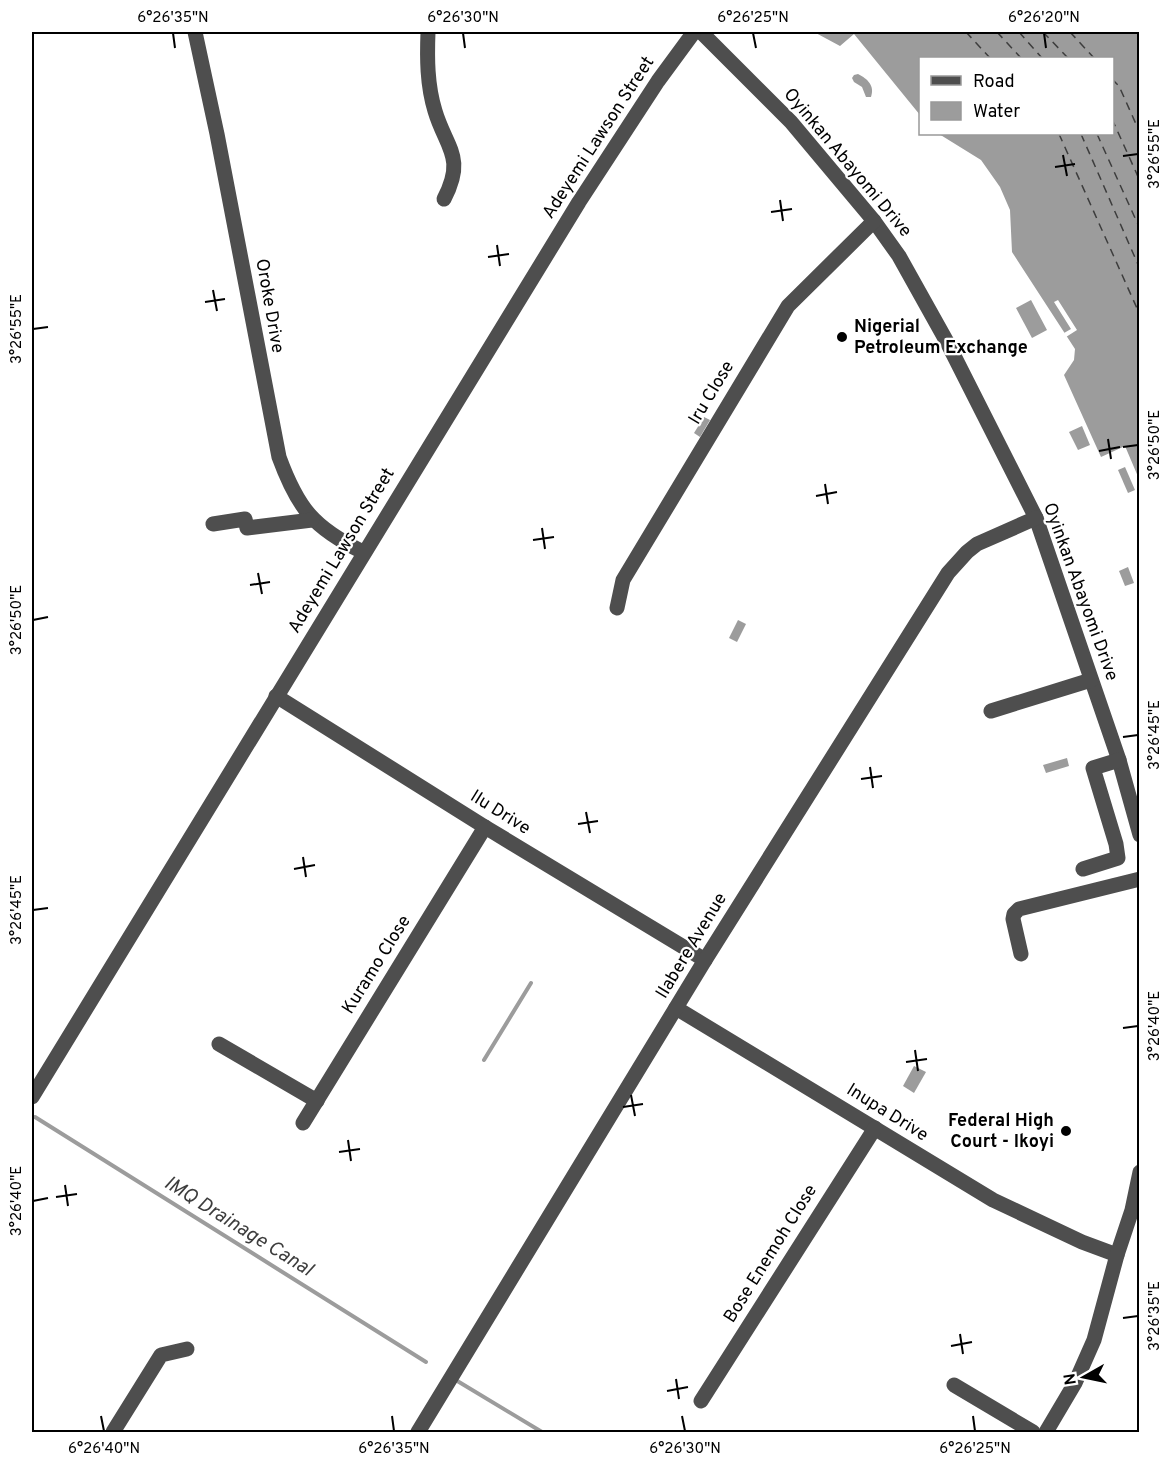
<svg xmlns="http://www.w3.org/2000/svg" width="1171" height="1464" font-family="Overpass,sans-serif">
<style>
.water{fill:#9c9c9c}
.pier{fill:#fff}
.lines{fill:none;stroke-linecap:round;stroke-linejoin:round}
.stream{stroke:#9c9c9c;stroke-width:4}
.ferry{stroke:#3d3d3d;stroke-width:1.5;stroke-dasharray:8 6;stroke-linecap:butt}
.minor{stroke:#4e4e4e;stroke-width:15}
.ticks{fill:none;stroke:#000;stroke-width:2}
.poi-dot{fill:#000;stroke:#fff;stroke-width:2}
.labels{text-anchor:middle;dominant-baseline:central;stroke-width:4.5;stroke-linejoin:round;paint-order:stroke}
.street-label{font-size:18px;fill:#000;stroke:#fff}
.poi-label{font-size:18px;font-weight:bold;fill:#000;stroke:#fff;text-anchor:start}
.water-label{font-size:20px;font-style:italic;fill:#3d3d3d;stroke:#fff}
.neatline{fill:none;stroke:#000;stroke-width:2}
.ticks-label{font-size:15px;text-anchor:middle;fill:#000}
</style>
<rect width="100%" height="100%" fill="#fff"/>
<g class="water">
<polygon points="814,32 1139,32 1139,479 1125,446 1101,457 1064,375 1074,360 1075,349 1012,252 1010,210 1000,187 981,160 939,134 1112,134 1112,58 920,58 920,115 854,34 840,46"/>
<path d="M858,74C868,79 875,86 871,97H866L862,87L854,82L852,78L854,75Z"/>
<polygon points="1031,300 1047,330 1032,338 1016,308"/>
<polygon points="704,417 710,420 700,437 694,433"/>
<polygon points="1082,426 1090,445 1078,450 1069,432"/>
<polygon points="1125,467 1135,490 1128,493 1118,470"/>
<polygon points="1128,567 1134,583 1125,586 1119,571"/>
<polygon points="738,620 746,624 737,642 729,638"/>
<polygon points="1067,758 1069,766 1046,773 1043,765"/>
<polygon points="914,1066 926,1072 914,1093 903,1086"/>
</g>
<polygon class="pier" points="1058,300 1077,330 1066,337 1064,333 1071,329 1054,302"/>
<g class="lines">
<g class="stream">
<polyline points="484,1060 531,983"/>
<polyline points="35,1117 426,1362"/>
<polyline points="454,1379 542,1432"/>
</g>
<g class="ferry">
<polyline points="966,32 990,58"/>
<polyline points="997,32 1021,58"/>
<polyline points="1019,32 1042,58"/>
<polyline points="1043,32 1068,58"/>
<polyline points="1070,32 1094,58"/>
<polyline points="1112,79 1119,86 1140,133"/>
<polyline points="1112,119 1140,181"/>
<polyline points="1059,134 1140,315"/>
<polyline points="1081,134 1140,269"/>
<polyline points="1097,134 1140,229"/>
</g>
<g class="minor">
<path d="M195,32L217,134L279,457C298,509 314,528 363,552"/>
<path d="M428,32C427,58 427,85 435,111C446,148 466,157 444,199"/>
<polyline points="701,32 791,122 874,221 899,256 947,342 1036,518 1119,760 1140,835"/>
<polyline points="213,524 245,519 247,528 312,520"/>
<polyline points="617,608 623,580 788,306 874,221"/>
<polyline points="276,696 485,827 705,960"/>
<polyline points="991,711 1091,680"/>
<polyline points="1083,869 1118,858 1116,844 1093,768 1119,760"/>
<polyline points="1021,954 1013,919 1014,914 1019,909 1140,879"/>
<polyline points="676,1008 993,1200 1082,1242 1117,1255"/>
<polyline points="219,1044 317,1101"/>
<polyline points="32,1097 579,202 658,81 694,32"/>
<polyline points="303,1123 485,827"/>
<polyline points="954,1385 1033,1432"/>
<polyline points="701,1401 875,1128"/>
<polyline points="113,1432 161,1355 187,1349"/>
<polyline points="418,1432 705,960 948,573 967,552 977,544 1036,518"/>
<polyline points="1046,1432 1075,1383 1094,1340 1117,1255 1132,1210 1140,1172"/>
</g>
</g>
<path class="ticks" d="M173,33L175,48M463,33L465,48M753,33L756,48M1044,33L1046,48M1063,155L1067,176M1123,156L1138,154M1055,167L1075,164M780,200L783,221M771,212L792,209M497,245L500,266M488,257L509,254M213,290L217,311M205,302L225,299M33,329L48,327M1108,439L1111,459M1123,447L1138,445M1099,451L1120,447M825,484L828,504M816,496L837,492M542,528L545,549M533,540L554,537M258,573L262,594M250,585L270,582M33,620L48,617M1123,737L1138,735M870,767L873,788M861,779L882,776M586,812L590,833M578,824L598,821M303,857L306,877M294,869L315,865M33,910L48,908M1123,1028L1138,1026M915,1050L918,1071M906,1062L927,1059M631,1095L635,1116M623,1107L643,1104M348,1140L351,1161M339,1152L360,1149M65,1185L68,1206M56,1197L77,1194M33,1201L48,1198M1123,1318L1138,1316M960,1334L963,1354M951,1346L972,1342M676,1379L679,1399M667,1391L688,1387M101,1416L104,1431M392,1416L394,1431M682,1416L685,1431M973,1416L975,1431"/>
<g class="poi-dot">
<circle cx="842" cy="337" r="6"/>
<circle cx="1066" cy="1131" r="6"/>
</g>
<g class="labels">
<g class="street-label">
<text transform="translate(599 138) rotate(-57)">Adeyemi Lawson Street</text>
<text transform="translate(847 163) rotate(50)">Oyinkan Abayomi Drive</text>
<text transform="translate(269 306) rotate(80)">Oroke Drive</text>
<text transform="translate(712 393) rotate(-59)">Iru Close</text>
<text transform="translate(342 551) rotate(-59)">Adeyemi Lawson Street</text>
<text transform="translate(1080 592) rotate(70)">Oyinkan Abayomi Drive</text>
<text transform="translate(500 813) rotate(32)">Ilu Drive</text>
<text transform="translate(692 946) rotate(-59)">Ilabere Avenue</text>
<text transform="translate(377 965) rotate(-58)">Kuramo Close</text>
<text transform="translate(887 1113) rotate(32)">Inupa Drive</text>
<text transform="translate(771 1254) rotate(-58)">Bose Enemoh Close</text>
</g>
<g class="poi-label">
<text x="854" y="327">Nigerial<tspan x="854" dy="21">Petroleum Exchange</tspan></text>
<text x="1054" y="1121" text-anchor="end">Federal High<tspan x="1054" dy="21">Court - Ikoyi</tspan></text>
</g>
<g class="water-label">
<text transform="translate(238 1227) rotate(32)">IMQ Drainage Canal</text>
</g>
</g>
<rect width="1171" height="1464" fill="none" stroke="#ffffff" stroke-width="66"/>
<rect x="919" y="57" width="195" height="78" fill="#ffffff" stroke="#999999" stroke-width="1.5"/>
<rect x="931" y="76" width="30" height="9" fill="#4e4e4e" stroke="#999999" stroke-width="1.5"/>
<text x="973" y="87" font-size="18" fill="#000000">Road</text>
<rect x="931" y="102" width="30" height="18" fill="#9c9c9c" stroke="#999999" stroke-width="1.5"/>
<text x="973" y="117" font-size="18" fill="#000000">Water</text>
<g transform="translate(1084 1377) rotate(261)" stroke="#ffffff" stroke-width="4.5" paint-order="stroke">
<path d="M0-4.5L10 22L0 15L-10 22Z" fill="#000000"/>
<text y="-9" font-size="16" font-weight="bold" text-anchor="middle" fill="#000000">N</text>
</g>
<rect x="33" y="33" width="1105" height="1398" class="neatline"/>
<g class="ticks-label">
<text x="173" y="22">6°26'35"N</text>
<text x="463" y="22">6°26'30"N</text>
<text x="753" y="22">6°26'25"N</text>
<text x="1044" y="22">6°26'20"N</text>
<text transform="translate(1154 154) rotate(-90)" y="5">3°26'55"E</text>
<text transform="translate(16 329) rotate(-90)" y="5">3°26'55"E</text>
<text transform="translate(1154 445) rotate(-90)" y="5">3°26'50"E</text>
<text transform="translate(16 620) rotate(-90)" y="5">3°26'50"E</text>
<text transform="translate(1154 735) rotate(-90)" y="5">3°26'45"E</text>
<text transform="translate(16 910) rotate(-90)" y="5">3°26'45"E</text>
<text transform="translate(1154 1026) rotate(-90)" y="5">3°26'40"E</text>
<text transform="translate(16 1201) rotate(-90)" y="5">3°26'40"E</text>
<text transform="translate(1154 1316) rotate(-90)" y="5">3°26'35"E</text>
<text x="104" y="1453">6°26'40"N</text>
<text x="394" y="1453">6°26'35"N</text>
<text x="685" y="1453">6°26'30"N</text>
<text x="975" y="1453">6°26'25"N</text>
</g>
</svg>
